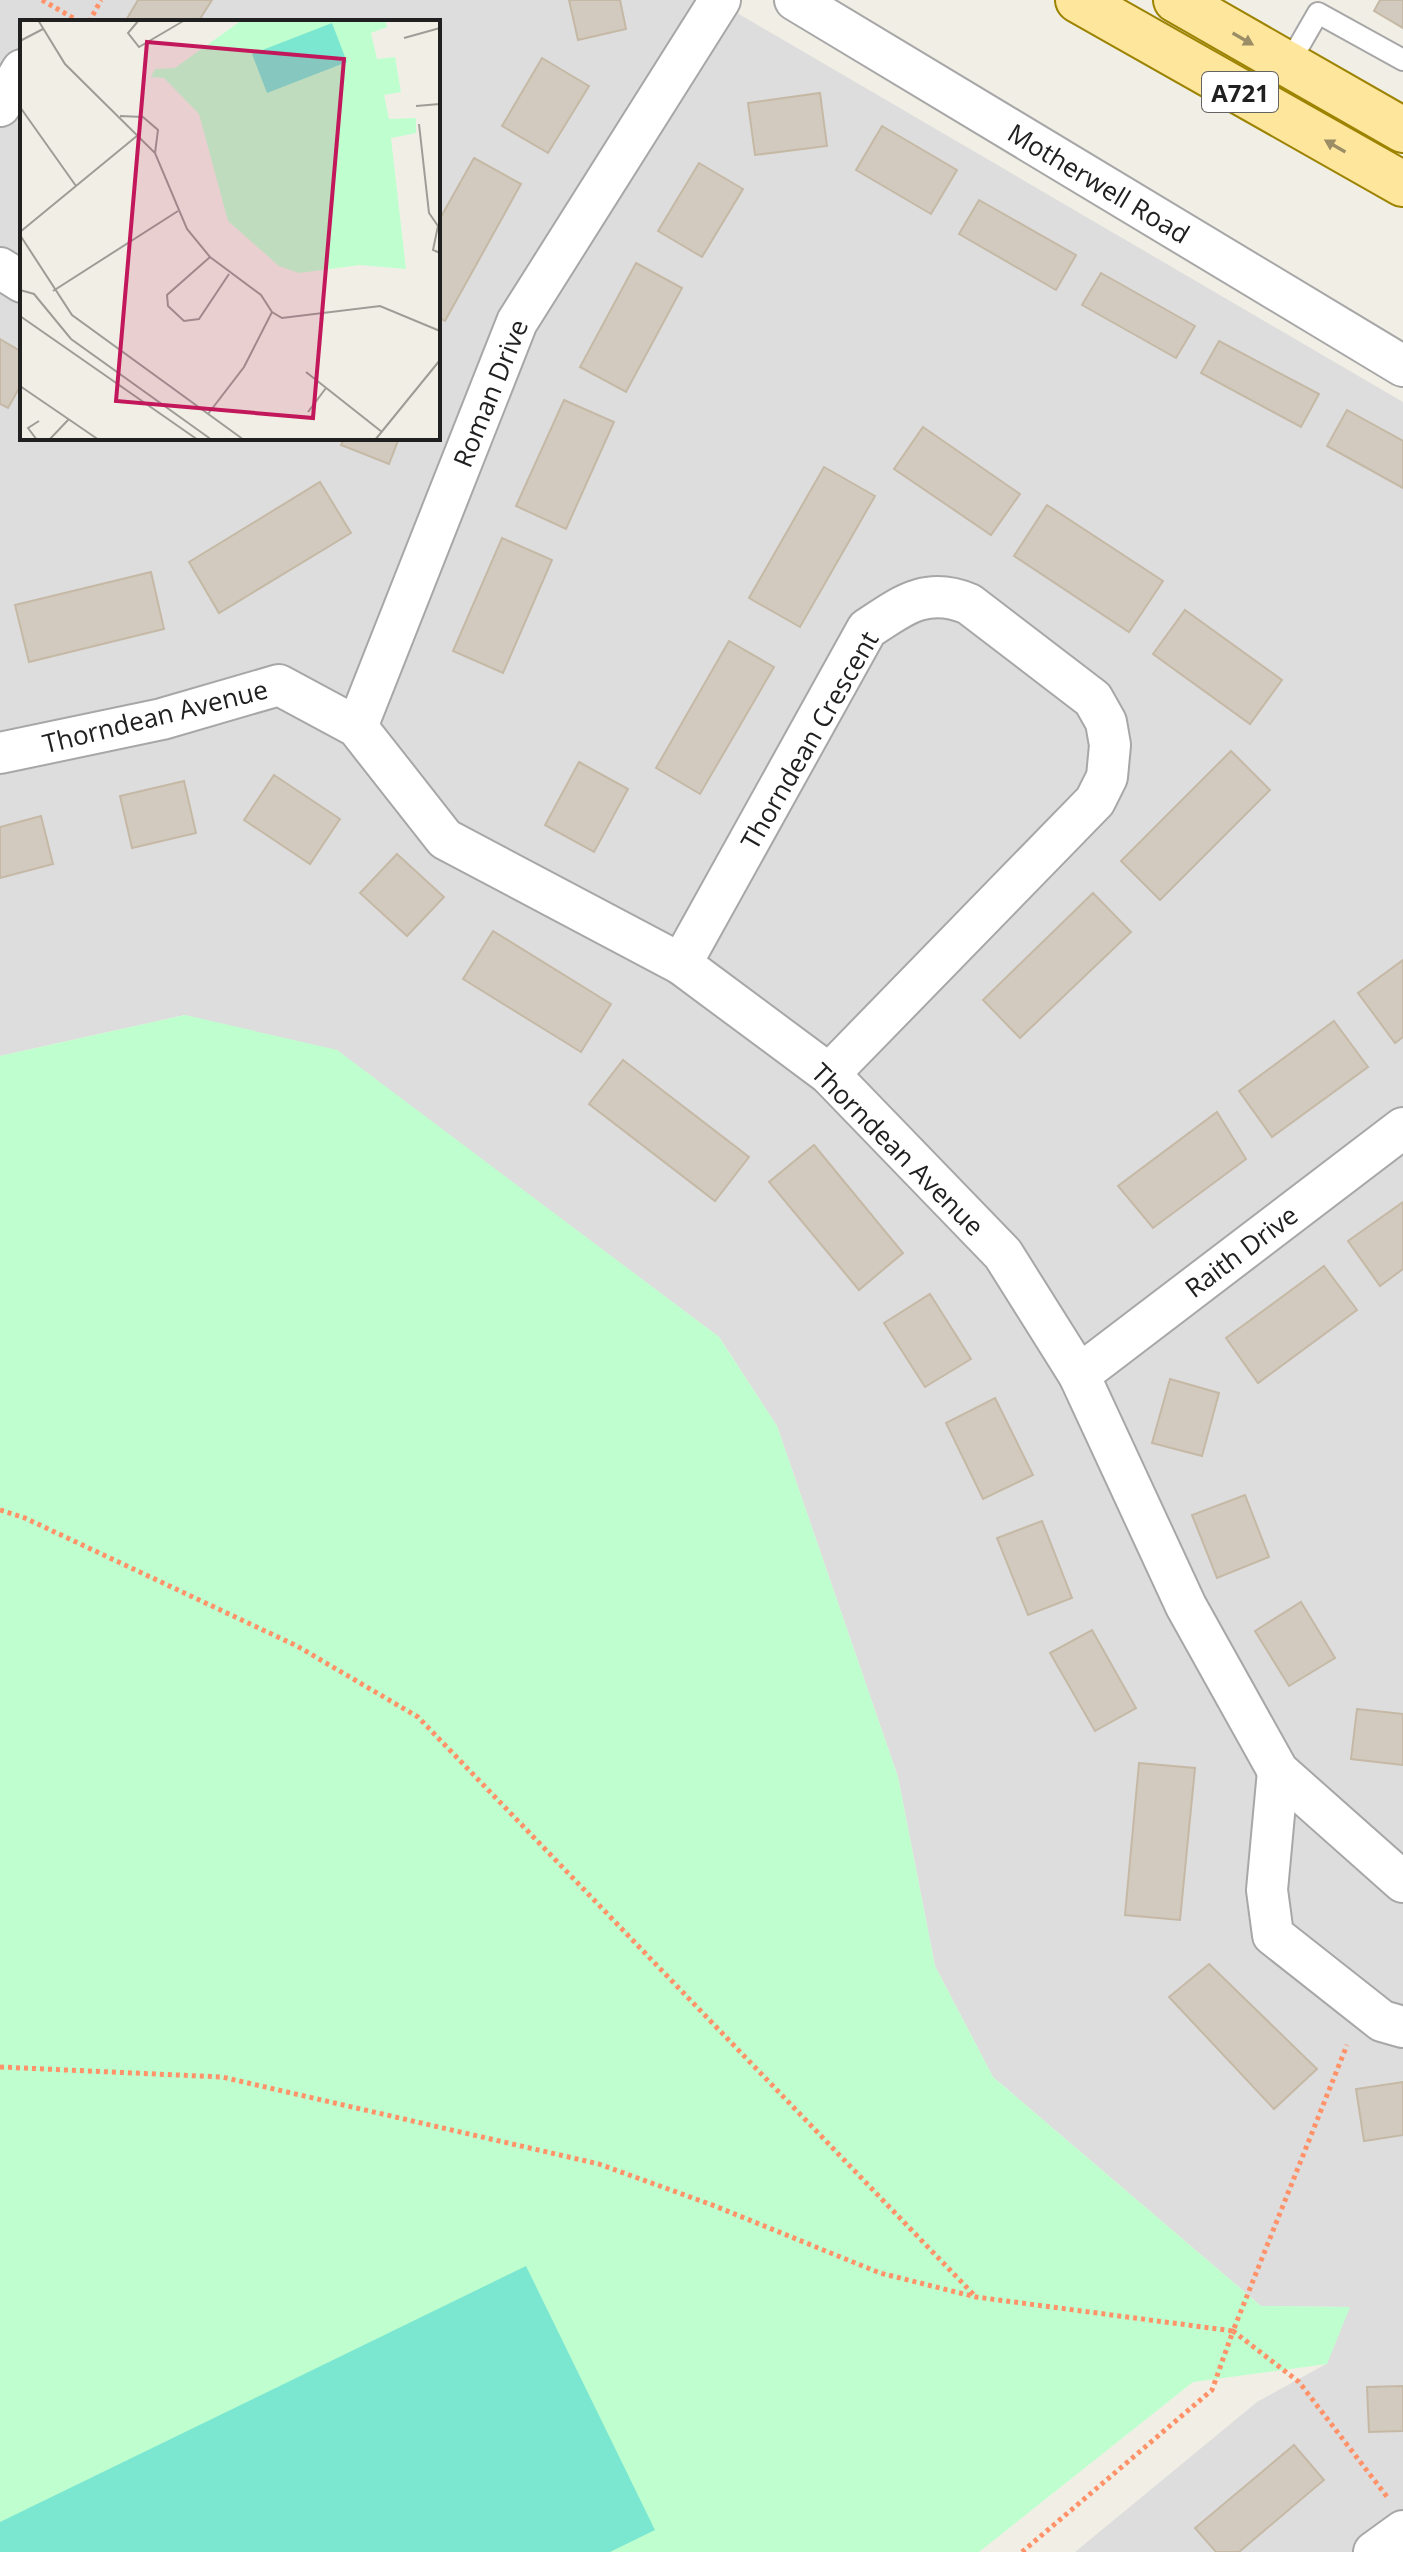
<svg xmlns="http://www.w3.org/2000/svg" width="1403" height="2552" font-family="'Open Sans',sans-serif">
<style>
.residential{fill:#dedddd;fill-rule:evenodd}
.park{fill:#bfffcf}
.pitch{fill:#7ce7d1}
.building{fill:#d2cabe;stroke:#c5b9a6;stroke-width:2}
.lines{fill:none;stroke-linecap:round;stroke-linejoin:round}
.lane-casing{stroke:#a7a7a7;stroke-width:24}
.street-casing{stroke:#a7a7a7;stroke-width:44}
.primary-casing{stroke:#9c8300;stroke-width:48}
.path{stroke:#ff9269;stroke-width:5;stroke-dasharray:4 4;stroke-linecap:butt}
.lane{stroke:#fff;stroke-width:20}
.street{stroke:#fff;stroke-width:40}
.primary{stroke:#ffe69d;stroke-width:44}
.oneway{fill:#9b8d65}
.labels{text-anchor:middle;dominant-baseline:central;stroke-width:6;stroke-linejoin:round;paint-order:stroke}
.shield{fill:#fff;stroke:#636363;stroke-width:2}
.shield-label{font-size:24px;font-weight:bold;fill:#202020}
.street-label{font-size:26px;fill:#202020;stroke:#fff}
.inset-road{fill:none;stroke:#9d9c96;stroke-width:2}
.view{fill:#c2185b;fill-opacity:0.15;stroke:#c2185b;stroke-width:4}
.inset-edge{fill:none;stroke:#202020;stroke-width:4}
</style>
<rect width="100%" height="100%" fill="#f1efe5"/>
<path class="residential" d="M0,0H715L1403,402V2552H1075L1257,2402L1326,2364L1349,2307L1261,2306L993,2077L935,1966L898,1777L777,1426L719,1337L517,1186L185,1015L0,1056ZM22,22H438V438H22Z"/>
<polygon class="park" points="185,1015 337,1050 719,1337 777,1426 898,1777 935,1966 993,2077 1261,2306 1350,2307 1327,2364 1193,2382 979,2552 0,2552 0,1056"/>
<polygon class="pitch" points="526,2266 655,2530 610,2552 0,2552 0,2522"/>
<g class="building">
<polygon points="138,0 212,0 198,22 125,22"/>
<polygon points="569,0 620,0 626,29 578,40"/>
<polygon points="1380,0 1403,0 1403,28 1374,11"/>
<polygon points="542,58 589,86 548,153 502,126"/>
<polygon points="820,93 827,146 755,155 748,103"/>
<polygon points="882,126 957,170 931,214 856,170"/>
<polygon points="474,158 521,184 445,321 438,317 438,222"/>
<polygon points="699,163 743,189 702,257 658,231"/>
<polygon points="979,200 1076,255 1056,290 959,234"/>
<polygon points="636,263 682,288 626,392 580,367"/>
<polygon points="1101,273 1195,326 1176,358 1082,305"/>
<polygon points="0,339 22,352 22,383 8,408 0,404"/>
<polygon points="1219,341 1319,394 1301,427 1201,373"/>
<polygon points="564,400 614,422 566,529 516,506"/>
<polygon points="1347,410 1403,441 1403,488 1327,446"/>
<polygon points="923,427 1020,494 991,535 894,469"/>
<polygon points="344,438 399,438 389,464 341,445"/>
<polygon points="824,467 875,496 800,627 749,598"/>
<polygon points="320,482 351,533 219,613 189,562"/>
<polygon points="1047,505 1163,581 1129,632 1014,556"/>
<polygon points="502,538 552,560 503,673 453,651"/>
<polygon points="151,572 164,629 29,662 15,605"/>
<polygon points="1185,610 1282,680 1250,724 1153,654"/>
<polygon points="729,641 774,667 700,794 656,768"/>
<polygon points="1231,751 1270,790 1160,900 1121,861"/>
<polygon points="579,762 628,789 594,852 545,825"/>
<polygon points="274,775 340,819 310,864 244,820"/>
<polygon points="184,781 196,833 132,848 120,796"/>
<polygon points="41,816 53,864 0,878 0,827"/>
<polygon points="397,854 444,897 407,936 360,893"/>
<polygon points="1093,893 1131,932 1020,1038 983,1000"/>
<polygon points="493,931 611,1004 581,1052 463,979"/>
<polygon points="1403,960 1403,1037 1395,1043 1358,993"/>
<polygon points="1334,1021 1368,1067 1272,1137 1239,1091"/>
<polygon points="623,1060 749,1157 715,1201 589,1104"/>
<polygon points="1217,1112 1246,1159 1153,1228 1118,1186"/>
<polygon points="814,1145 903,1253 859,1290 769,1182"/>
<polygon points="1403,1202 1403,1269 1380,1286 1348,1241"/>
<polygon points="1324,1266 1357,1310 1258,1383 1226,1338"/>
<polygon points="930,1294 971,1359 925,1387 884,1323"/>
<polygon points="1170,1379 1219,1393 1202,1456 1152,1443"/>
<polygon points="995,1398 1033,1475 983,1499 946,1423"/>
<polygon points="1245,1495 1269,1557 1217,1578 1192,1515"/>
<polygon points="1042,1521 1072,1598 1028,1615 997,1538"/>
<polygon points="1301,1602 1335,1658 1289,1686 1255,1631"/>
<polygon points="1092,1630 1136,1708 1095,1731 1050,1653"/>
<polygon points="1357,1709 1403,1714 1403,1765 1351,1759"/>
<polygon points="1139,1763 1195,1768 1180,1920 1125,1915"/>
<polygon points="1209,1964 1317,2069 1274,2109 1169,1997"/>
<polygon points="1403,2082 1403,2135 1364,2141 1356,2089"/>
<polygon points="1403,2386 1403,2431 1369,2432 1367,2387"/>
<polygon points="1294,2445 1324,2480 1239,2552 1216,2552 1195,2528"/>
</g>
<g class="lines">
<defs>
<polyline id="lane" points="1288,65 1318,13 1403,60"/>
<g id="street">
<polyline points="795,0 1403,366"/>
<polyline points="0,106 22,70"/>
<polyline points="0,268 22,282"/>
<polyline points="357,727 517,322 720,0"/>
<polyline points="0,753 162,719 279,685 357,727 445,839 681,964 829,1074 1003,1254 1079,1375 1186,1606 1278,1771 1403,1882"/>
<path d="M681,964L867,629C902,606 926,586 969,604L1093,699L1106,722L1110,745L1107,777L1095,801L829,1074"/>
<polyline points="1079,1375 1403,1128"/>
<polyline points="1278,1771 1267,1890 1273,1935 1382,2021 1403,2027"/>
<polyline points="1374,2552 1403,2531"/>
</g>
<g id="primary">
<polyline points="1078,0 1403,184"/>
<polyline points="1176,0 1403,130"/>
</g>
</defs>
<use href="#lane" class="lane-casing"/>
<use href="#street" class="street-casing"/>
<use href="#primary" class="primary-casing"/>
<g class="path">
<polyline points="42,0 80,22"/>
<polyline points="89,22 101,0"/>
<polyline points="0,1510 25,1518 297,1646 418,1717 975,2296"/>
<polyline points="0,2067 222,2077 599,2164 715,2206 880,2273 976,2297 1233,2331 1347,2045"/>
<polyline points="1022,2552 1212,2390 1233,2331 1299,2382 1388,2498"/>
</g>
<use href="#lane" class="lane"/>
<use href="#street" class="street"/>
<use href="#primary" class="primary"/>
</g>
<defs><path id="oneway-solid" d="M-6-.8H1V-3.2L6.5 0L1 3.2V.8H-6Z" transform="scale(2)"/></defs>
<g class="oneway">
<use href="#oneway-solid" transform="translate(1243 39) rotate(30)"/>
<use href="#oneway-solid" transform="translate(1335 146) rotate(-150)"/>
</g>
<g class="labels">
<rect class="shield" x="1202" y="72" width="76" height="40" rx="6"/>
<g class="shield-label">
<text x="1240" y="92">A721</text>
</g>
<g class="street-label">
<text transform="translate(1099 183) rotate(31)">Motherwell Road</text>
<text transform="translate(490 393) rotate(-68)">Roman Drive</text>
<text transform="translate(155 716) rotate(-14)">Thorndean Avenue</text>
<text transform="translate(809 740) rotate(-60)">Thorndean Crescent</text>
<text transform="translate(898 1149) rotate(45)">Thorndean Avenue</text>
<text transform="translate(1241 1251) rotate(-37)">Raith Drive</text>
</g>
</g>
<g transform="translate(20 20)">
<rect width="420" height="420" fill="#f1efe5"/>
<path d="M222,0H365L367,7L351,13L357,39L375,37L381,72L364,75L369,99L396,98V113L371,118L386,249L340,245L279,253L259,246L208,201L179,94L144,58L131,57L135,49L155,48Z" fill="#bfffcf"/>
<path d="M312,3L327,42L247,73L232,34Z" fill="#7ce7d1"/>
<path class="inset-road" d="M18,0L45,44L135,133L167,209L190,237L241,275L252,292L262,298L360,286L420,311M119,0L108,13L119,27L165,0M384,18L420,8M0,21L23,9M396,86L420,84M0,87L56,166M100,96L123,97L138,110L135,133M399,104L409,193L418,206L413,230L420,233M0,212L118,115M0,215L52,295L224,420M190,237L147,275L148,286L164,301L179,299L209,254M0,270L14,274L51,319L192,420M33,271L158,191M0,296L178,420M286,352L362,412M0,366L79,420M288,392L306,368M188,394L224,347L252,292M17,420L8,408L19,401M29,420L49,399M355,420L420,340"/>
<path class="view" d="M127,22L324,39L293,398L96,381Z"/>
<rect width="420" height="420" class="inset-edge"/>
</g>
</svg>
